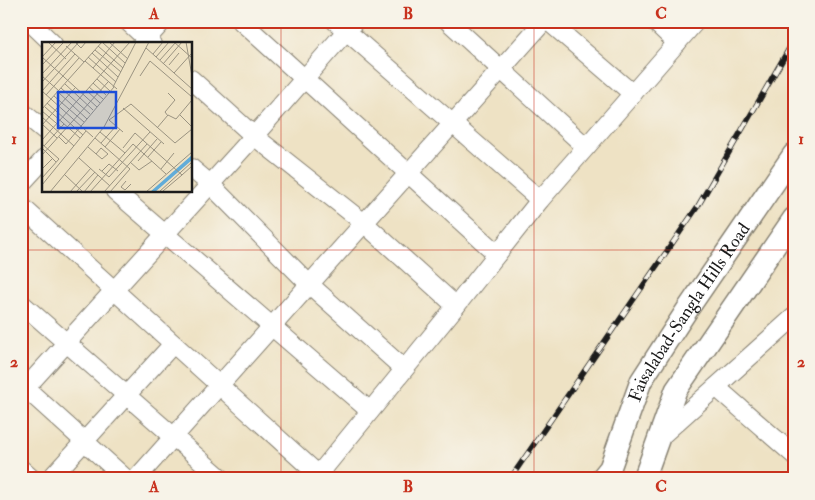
<svg xmlns="http://www.w3.org/2000/svg" width="815" height="500" font-family="'IM FELL Double Pica',serif">
<style>
.lines{fill:none;stroke-linecap:round;stroke-linejoin:round}
.minor-casing{stroke:#857f70;stroke-width:20}
.major-casing{stroke:#857f70;stroke-width:24}
.minor{stroke:#fff;stroke-width:18}
.major{stroke:#fff;stroke-width:21}
.rail-casing{stroke:#1c1c1c;stroke-width:5.5}
.rail{stroke:#f7f3e8;stroke-width:4;stroke-dasharray:11;stroke-linecap:butt}
.grid{fill:none;stroke:#c8321e;stroke-width:1;stroke-opacity:0.55}
.labels{text-anchor:middle;dominant-baseline:central;stroke-width:4;stroke-linejoin:round;paint-order:stroke}
.street-label{font-size:18px;fill:#1c1c1c;stroke:#f7f3e8}
.inset-road{fill:none;stroke:#9a9381;stroke-width:1}
.view{fill:#1d4ed8;fill-opacity:0.15;stroke:#1d4ed8;stroke-width:2.5}
.inset-edge{fill:none;stroke:#1c1c1c;stroke-width:2.5}
.neatline{fill:none;stroke:#c8321e;stroke-width:2}
.grid-label{font-size:16px;text-anchor:middle;font-weight:bold;fill:#c8321e}
</style>
<rect width="100%" height="100%" fill="#f7f3e8"/>
<filter id="ink" filterUnits="userSpaceOnUse"><feTurbulence type="fractalNoise" baseFrequency=".02" numOctaves="2"/><feDisplacementMap in="SourceGraphic" scale="10" xChannelSelector="R" yChannelSelector="G"/><feConvolveMatrix kernelMatrix="1 2 1 2 8 2 1 2 1" color-interpolation-filters="sRGB"/></filter>
<filter id="wash" filterUnits="userSpaceOnUse"><feTurbulence type="fractalNoise" baseFrequency=".0096" numOctaves="4" result="noise"/><feDisplacementMap in="SourceGraphic" scale="20" xChannelSelector="R" yChannelSelector="G"/><feGaussianBlur stdDeviation="1.12" result="paint"/><feColorMatrix in="noise" values="0 0 0 0 0 0 0 0 0 0 0 0 0 0 0 0 0 1.4 0 .05"/><feComposite in="paint" operator="in"/></filter>
<g filter="url(#wash)">
<rect width="100%" height="100%" fill="#eee2c4"/>
</g>
<g filter="url(#ink)">
<g class="lines">
<defs>
<g id="minor">
<polyline points="29,21 53,44"/>
<polyline points="127,21 152,44"/>
<polyline points="241,21 497,254"/>
<polyline points="335,21 540,200"/>
<polyline points="448,21 586,147"/>
<polyline points="548,21 633,94"/>
<polyline points="654,21 677,43"/>
<polyline points="142,44 163,21"/>
<polyline points="191,79 254,136 364,223 456,306"/>
<polyline points="21,111 44,130"/>
<polyline points="191,168 210,184 309,284 404,369"/>
<polyline points="21,184 44,159"/>
<polyline points="115,191 370,411"/>
<polyline points="21,206 323,479"/>
<polyline points="21,303 222,479"/>
<polyline points="21,384 126,479"/>
<polyline points="716,387 794,455"/>
<polyline points="21,393 254,136 355,21"/>
<polyline points="660,437 794,317"/>
<polyline points="21,469 32,479"/>
<polyline points="50,479 173,344"/>
<polyline points="136,479 544,21"/>
<polyline points="315,479 456,306 540,200 696,21"/>
</g>
<g id="major">
<path id="s1" d="M601,479L610,468L641,381L687,310L794,154"/>
<polyline points="644,479 676,390 794,218"/>
</g>
</defs>
<use href="#minor" class="minor-casing"/>
<use href="#major" class="major-casing"/>
<use href="#minor" class="minor"/>
<use href="#major" class="major"/>
<defs>
<polyline id="rail" points="510,479 698,206 794,40"/>
</defs>
<use href="#rail" class="rail-casing"/>
<use href="#rail" class="rail"/>
</g>
</g>
<path class="grid" d="M281,21V479M534,21V479M21,250H794"/>
<g class="labels">
<g class="street-label">
<text stroke="none"><textPath href="#s1" startOffset="190">Faisalabad-Sangla Hills Road</textPath></text>
</g>
</g>
<g transform="translate(42 42)">
<rect width="150" height="150" fill="#eee2c4"/>
<path d="M150,113V118L113,150H108Z" fill="#60acd9"/>
<path class="inset-road" d="M6,0L24,17M33,0L39,6L44,0M60,0L83,21M67,0L86,17M132,0L150,16M144,0L150,34M24,4L42,20M56,4L81,26M104,6L150,47M53,8L79,30M50,11L76,35M111,12L121,0M0,15L55,65M0,15L14,0M46,15L74,40M114,15L127,0M118,18L134,0M43,19L75,47M121,22L140,0M0,23L21,1M127,23L137,11M51,26L73,0M132,31L150,11M0,32L30,0M0,34L17,49M98,34L108,19L150,55M55,37L68,49M0,40L37,0M51,41L64,53M23,42L51,68M47,45L61,57M71,45L94,0M19,46L48,72M44,48L58,61M0,49L51,95M0,49L33,12M16,50L45,77M4,53L37,16M12,54L42,80M5,61L41,93M3,65L38,96M81,66L122,102M0,67L60,0M0,69L20,86M138,73L150,85M126,74L123,70L133,58L126,51M0,75L32,104M67,78L89,62L133,101L150,87M67,78L81,90M0,82L15,96M0,83L33,46M115,86L126,73L134,77L150,58M58,90L83,111M17,95L24,102L72,45M53,96L88,127L68,150M0,98L88,0M59,101L74,84M0,102L17,117L0,136M2,104L22,82M46,105L60,117L66,112L59,106L54,112M63,105L78,87M0,106L14,120M81,106L93,91L140,133L150,124M0,113L66,40M106,115L119,100M37,116L68,144M96,119L115,97M88,120L97,128L110,119M0,127L11,116M57,127L67,135L108,90M119,127L132,111M60,129L67,122L76,129M23,133L41,150M84,139L79,145L83,148L89,142M0,143L44,89M121,149L140,133M8,150L62,85L107,0M28,150L49,126M34,150L53,130M42,150L56,133M48,150L91,102L124,132M62,150L105,102M104,150L150,110M117,150L150,120"/>
<path class="view" d="M16,50H74V86H16Z"/>
<rect width="150" height="150" class="inset-edge"/>
</g>
<rect width="815" height="500" fill="none" stroke="#f7f3e8" stroke-width="55"/>
<rect x="28" y="28" width="760" height="444" class="neatline"/>
<g class="grid-label">
<text x="154" y="19">A</text>
<text x="408" y="19">B</text>
<text x="661" y="19">C</text>
<text x="14" y="144">1</text>
<text x="801" y="144">1</text>
<text x="14" y="367">2</text>
<text x="801" y="367">2</text>
<text x="154" y="492">A</text>
<text x="408" y="492">B</text>
<text x="661" y="492">C</text>
</g>
</svg>
